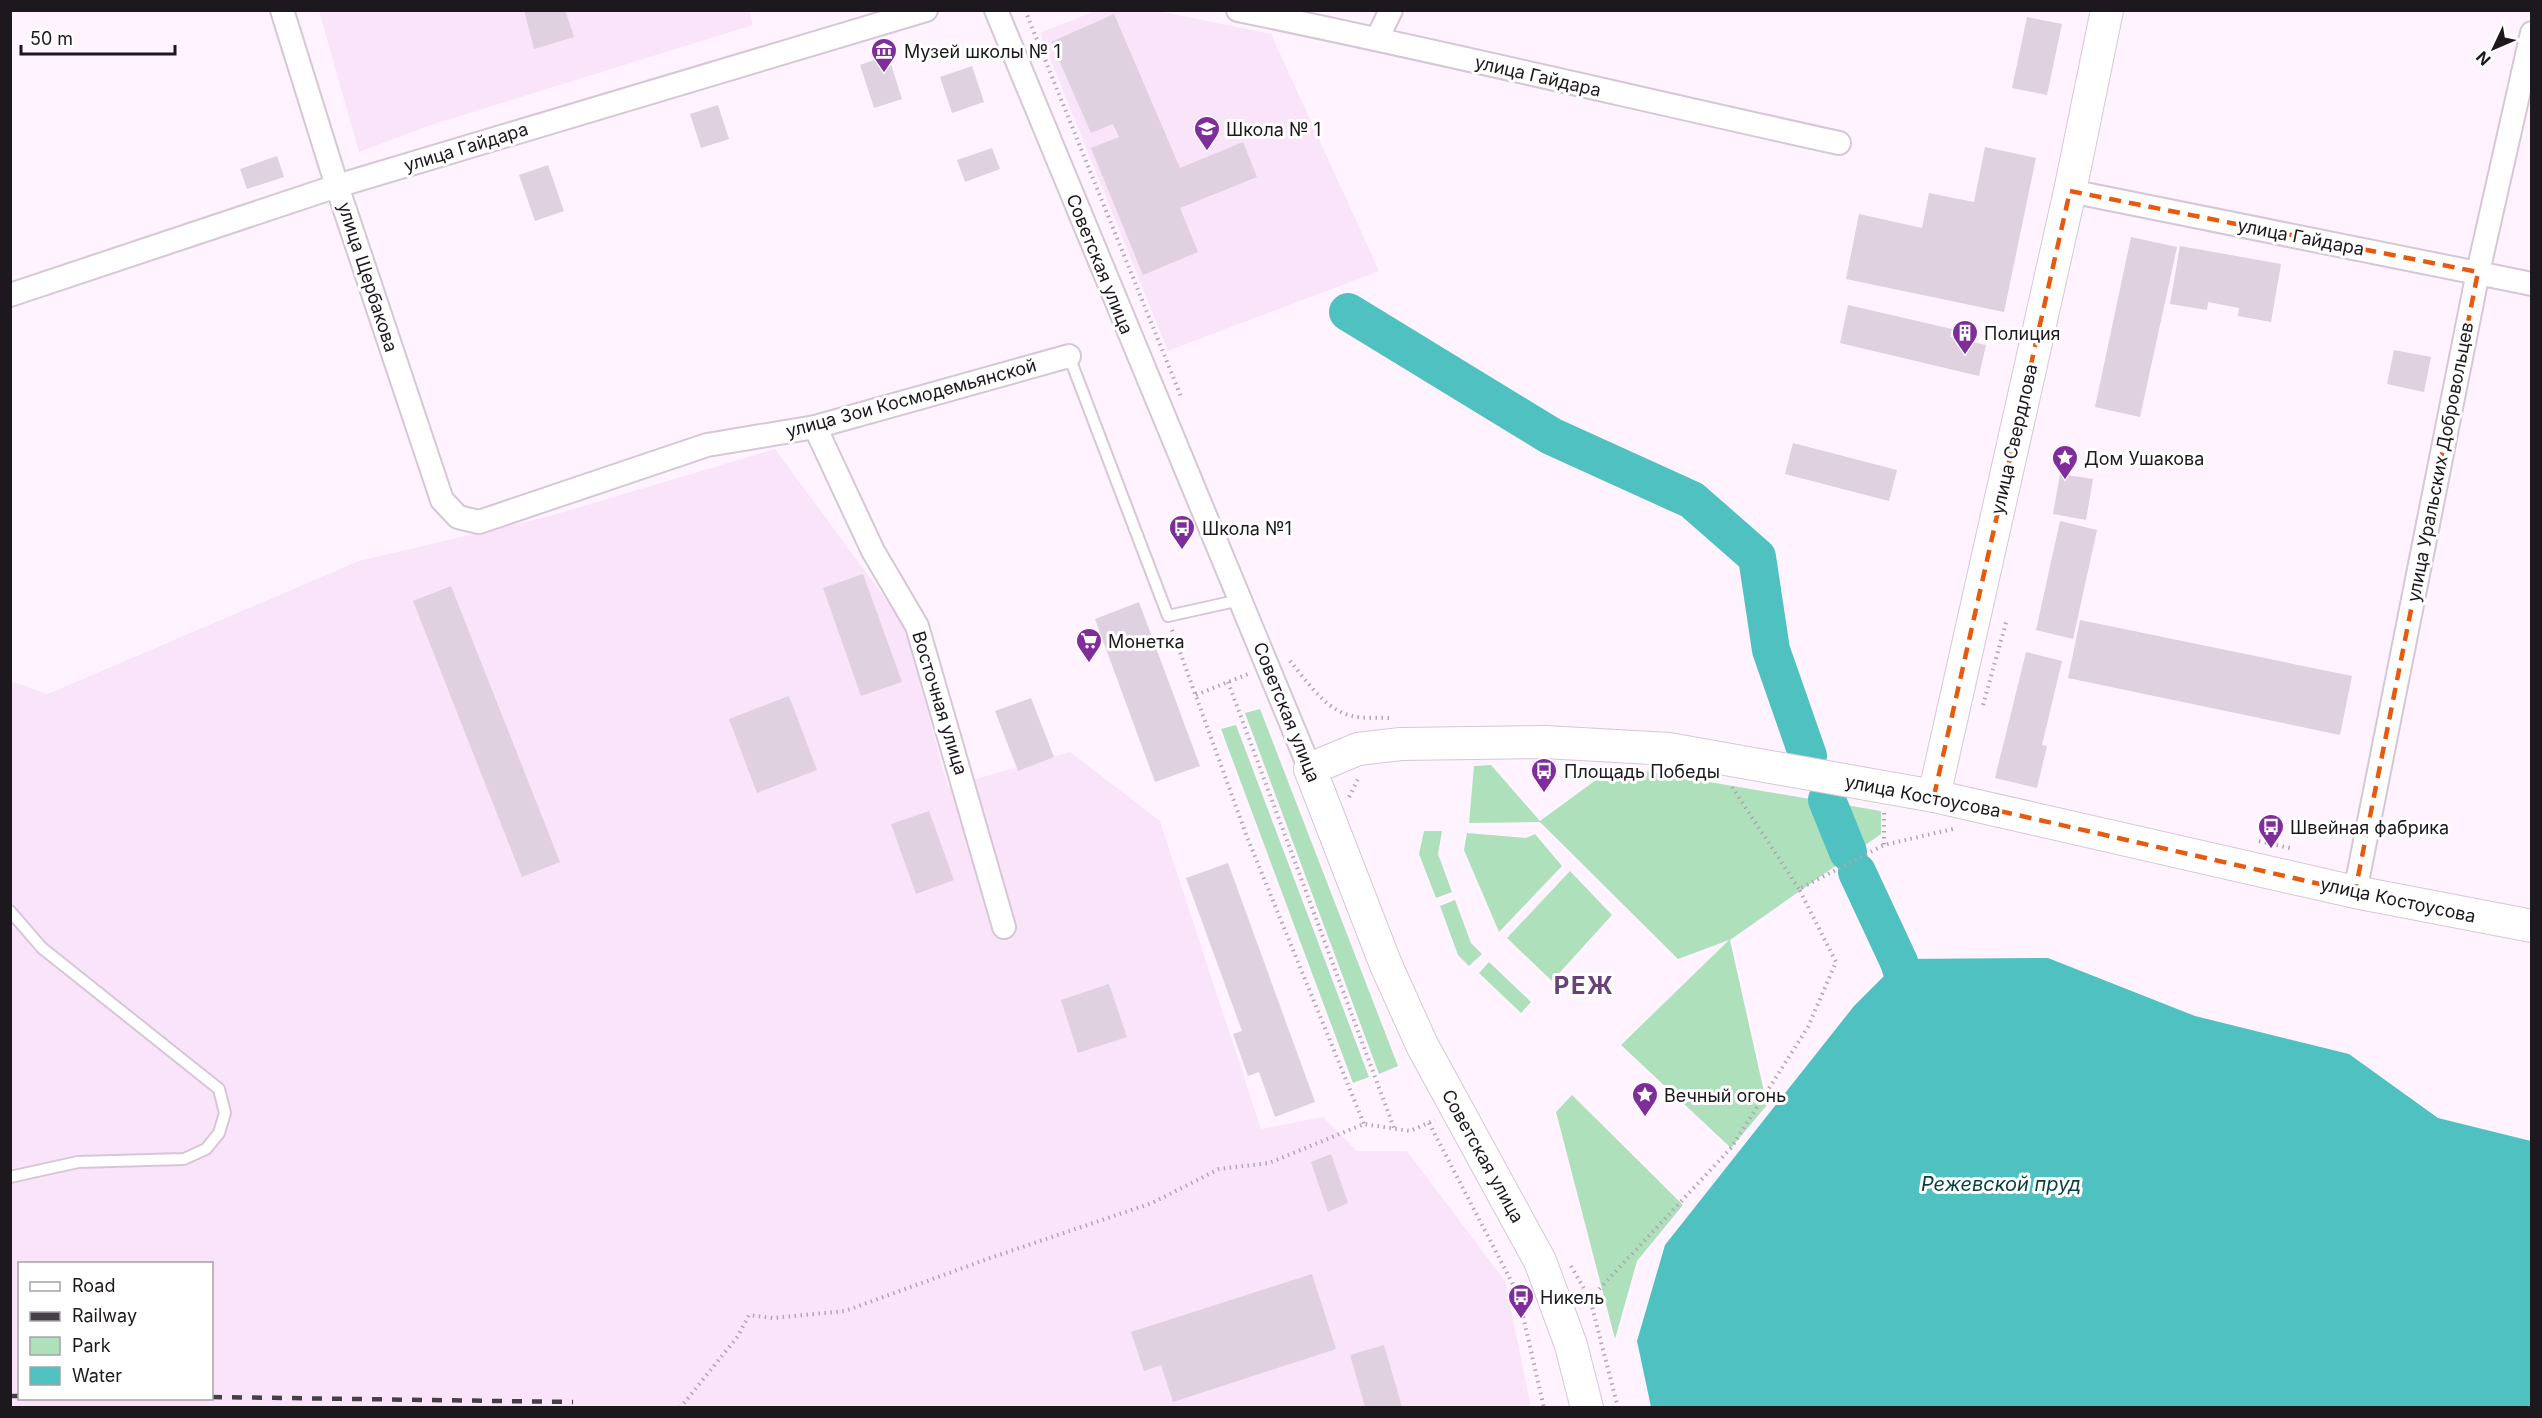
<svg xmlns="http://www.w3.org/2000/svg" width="2542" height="1418" font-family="Inter,sans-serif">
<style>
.built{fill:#f9e4f9;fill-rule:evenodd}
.green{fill:#afe0bc}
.water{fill:#50c1c1}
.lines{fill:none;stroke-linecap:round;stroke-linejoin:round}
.river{stroke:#50c1c1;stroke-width:38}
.building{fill:#dfd1e0}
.lane-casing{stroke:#d6c7d6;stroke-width:14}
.street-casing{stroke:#d6c7d6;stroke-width:26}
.secondary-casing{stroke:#d6c7d6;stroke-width:34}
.path{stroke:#b0a6b0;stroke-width:4;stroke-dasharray:1.5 4.5;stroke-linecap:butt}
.lane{stroke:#fff;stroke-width:10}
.street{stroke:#fff;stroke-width:22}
.secondary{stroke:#fff;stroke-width:32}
.rail{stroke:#464046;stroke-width:4.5;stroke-dasharray:10 10;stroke-linecap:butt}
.marked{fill:none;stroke:#e8590c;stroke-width:4.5;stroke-dasharray:12 8;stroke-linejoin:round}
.labels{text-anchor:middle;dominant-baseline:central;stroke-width:6;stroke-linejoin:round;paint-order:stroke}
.poi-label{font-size:18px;fill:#1d181d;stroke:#fff;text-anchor:start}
.street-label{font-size:18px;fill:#1d181d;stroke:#fff}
.water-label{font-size:20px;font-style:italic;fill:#083e3f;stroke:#fff}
.district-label{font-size:24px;font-weight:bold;letter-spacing:1.5px;fill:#694078;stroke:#fff}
</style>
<rect width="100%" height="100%" fill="#fff3ff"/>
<g class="built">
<polygon points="749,10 753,25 431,125 359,152 319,11"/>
<polygon points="1153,10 1271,34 1379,271 1168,351 1040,33 1095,11"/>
<path d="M775,449L904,624L948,787L1070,752L1160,821L1261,1129L1323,1117L1357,1151H1407L1505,1281L1531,1407H11L10,681L48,694L359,561L550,516ZM20,1264H212V1398H20Z"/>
</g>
<g class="green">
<polygon points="1260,709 1398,1066 1379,1074 1245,713"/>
<polygon points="1236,725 1369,1077 1353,1083 1221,729"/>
<polygon points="1491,765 1540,821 1615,766 1881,811 1881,834 1730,940 1767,1105 1731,1148 1621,1045 1729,940 1678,959 1540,822 1469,823 1474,766"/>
<polygon points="1424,831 1442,831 1438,854 1452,892 1436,898 1419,854"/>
<polygon points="1467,833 1526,838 1535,834 1562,866 1499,932 1464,850"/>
<polygon points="1570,871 1612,915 1552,981 1507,938"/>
<polygon points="1455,900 1471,943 1482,954 1469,966 1458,955 1440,906"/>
<polygon points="1489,962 1531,1002 1521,1013 1479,973"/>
<polygon points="1572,1095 1683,1205 1637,1261 1615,1339 1556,1112"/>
</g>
<polygon class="water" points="2048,958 2195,1016 2349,1054 2438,1118 2531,1141 2531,1407 1651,1407 1637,1341 1665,1245 1854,1006 1901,959"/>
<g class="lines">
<g class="river">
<polyline points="1348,312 1551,436 1692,500 1757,557 1771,650 1808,756"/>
<polyline points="1827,800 1848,852"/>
<polyline points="1857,872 1899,962 1915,1011"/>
</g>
</g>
<g class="building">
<polygon points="524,10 565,10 574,37 534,49"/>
<polygon points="1114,14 1180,168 1243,142 1257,177 1180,208 1198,252 1143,275 1091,148 1119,137 1113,124 1091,133 1051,42"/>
<polygon points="2027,17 2062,24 2047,95 2012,88"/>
<polygon points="888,55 902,99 874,108 860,65"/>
<polygon points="972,66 984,102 952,113 940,77"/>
<polygon points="718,105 729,139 701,148 690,114"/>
<polygon points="1985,147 2036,158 2004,312 1846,279 1859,214 1922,228 1929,193 1974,202"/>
<polygon points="992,148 1000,169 965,182 957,160"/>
<polygon points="277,156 284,177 247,189 240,169"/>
<polygon points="548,165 564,211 535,221 519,175"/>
<polygon points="2131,237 2177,247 2140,417 2095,407"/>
<polygon points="2180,246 2281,264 2271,322 2238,316 2239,308 2208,302 2207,310 2170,304"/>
<polygon points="1848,305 1952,329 1950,337 1986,345 1979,376 1840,343"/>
<polygon points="2394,350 2431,357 2424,392 2387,384"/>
<polygon points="1793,443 1897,470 1889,501 1785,474"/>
<polygon points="2060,474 2093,479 2086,520 2053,514"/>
<polygon points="2060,521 2097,530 2073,639 2036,630"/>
<polygon points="863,574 902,682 861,696 823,588"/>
<polygon points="451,586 560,862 522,877 413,601"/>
<polygon points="1139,602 1200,766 1155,782 1095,619"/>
<polygon points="2080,620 2352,676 2340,735 2068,678"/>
<polygon points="2026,652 2062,661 2042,745 2047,746 2037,788 1995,778"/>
<polygon points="789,696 817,770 757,793 729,719"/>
<polygon points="1031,698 1054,757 1018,771 995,711"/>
<polygon points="929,811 954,880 916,894 891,824"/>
<polygon points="1228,863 1315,1102 1275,1117 1259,1072 1248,1076 1233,1034 1242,1031 1186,878"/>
<polygon points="1109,984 1127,1037 1078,1053 1061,1000"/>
<polygon points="1331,1154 1348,1203 1328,1212 1311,1162"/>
<polygon points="1312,1274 1336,1349 1173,1402 1161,1365 1144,1371 1131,1332"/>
<polygon points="1384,1345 1402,1407 1365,1407 1350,1355"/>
</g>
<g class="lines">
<defs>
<g id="lane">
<polyline points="1069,356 1168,616 1240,600"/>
<polyline points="10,911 42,948 219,1089 225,1113 219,1133 206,1149 184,1159 78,1162 10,1177"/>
</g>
<g id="street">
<polyline points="282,10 337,186 442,500 458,517 479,522 707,445 815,427 1069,356"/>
<polyline points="996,10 1310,769"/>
<path d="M1238,10C1439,51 1639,99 1839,143"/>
<polyline points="1377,39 1391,10"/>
<polyline points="2070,191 2532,284"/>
<polyline points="10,295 337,186 926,10"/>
<polyline points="815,427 873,551 917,626 1004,927"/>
<polyline points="2355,892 2478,272 2532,33"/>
</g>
<g id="secondary">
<polyline points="1934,796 2070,191 2107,10"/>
<polyline points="1587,1408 1571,1345 1540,1261 1422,1045 1386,965 1310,769 1358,749 1401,744 1545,742 1669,749 1934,796 2355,892 2532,926"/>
</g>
</defs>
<use href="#lane" class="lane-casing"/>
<use href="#street" class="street-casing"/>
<use href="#secondary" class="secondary-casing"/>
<g class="path">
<polyline points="1025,10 1182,399"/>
<polyline points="1172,630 1247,837 1364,1124"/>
<path d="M1290,661C1307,681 1325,710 1352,716C1364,719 1378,717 1389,718"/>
<polyline points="1228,682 1394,1128"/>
<polyline points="1196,695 1248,674"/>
<polyline points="1983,705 2007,619"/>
<polyline points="1732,787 1799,889"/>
<polyline points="1349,797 1359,777"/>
<polyline points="1884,813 1884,845"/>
<polyline points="2259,841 2294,849"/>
<polyline points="1429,1123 1518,1294 1544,1408"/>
<polyline points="1571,1266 1590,1299"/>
<polyline points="680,1408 738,1336 749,1315 773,1318 845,1311 990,1258 1152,1203 1219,1169 1269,1163 1364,1124 1410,1131 1435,1120"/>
<polyline points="1618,1408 1590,1299 1731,1148 1808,1027 1836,962 1799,889 1884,845 1957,828"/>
</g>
<use href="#lane" class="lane"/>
<use href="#street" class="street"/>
<use href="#secondary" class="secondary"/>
<g class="rail">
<polyline points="10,1396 20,1396"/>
<polyline points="212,1397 573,1402"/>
</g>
</g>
<path class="marked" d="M2070,191L2478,272L2355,892L1934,796Z"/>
<defs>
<symbol id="museum-pin" viewBox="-11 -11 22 30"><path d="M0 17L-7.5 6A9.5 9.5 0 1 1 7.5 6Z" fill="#802d9c" stroke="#fff"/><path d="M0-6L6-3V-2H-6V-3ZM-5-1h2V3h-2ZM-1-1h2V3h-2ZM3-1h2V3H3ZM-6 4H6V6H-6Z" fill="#fff"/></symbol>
<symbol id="school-pin" viewBox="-11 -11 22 30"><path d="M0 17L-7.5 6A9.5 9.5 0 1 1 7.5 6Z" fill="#802d9c" stroke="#fff"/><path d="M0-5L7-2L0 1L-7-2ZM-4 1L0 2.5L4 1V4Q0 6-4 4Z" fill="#fff"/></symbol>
<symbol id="building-pin" viewBox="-11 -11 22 30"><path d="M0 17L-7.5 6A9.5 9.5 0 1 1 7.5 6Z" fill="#802d9c" stroke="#fff"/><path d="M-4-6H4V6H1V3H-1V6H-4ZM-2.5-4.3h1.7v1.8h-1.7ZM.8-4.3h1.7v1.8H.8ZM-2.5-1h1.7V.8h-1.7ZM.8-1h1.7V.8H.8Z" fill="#fff"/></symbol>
<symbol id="sight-pin" viewBox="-11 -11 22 30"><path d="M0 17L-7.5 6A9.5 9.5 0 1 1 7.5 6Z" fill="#802d9c" stroke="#fff"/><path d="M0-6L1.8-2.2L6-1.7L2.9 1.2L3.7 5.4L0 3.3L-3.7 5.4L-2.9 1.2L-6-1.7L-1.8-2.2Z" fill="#fff"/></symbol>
<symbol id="bus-pin" viewBox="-11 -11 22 30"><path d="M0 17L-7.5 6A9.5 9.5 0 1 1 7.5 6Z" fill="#802d9c" stroke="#fff"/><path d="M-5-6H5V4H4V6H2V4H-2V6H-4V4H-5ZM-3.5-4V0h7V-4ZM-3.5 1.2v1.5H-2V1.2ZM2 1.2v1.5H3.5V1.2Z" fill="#fff"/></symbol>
<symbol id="supermarket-pin" viewBox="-11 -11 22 30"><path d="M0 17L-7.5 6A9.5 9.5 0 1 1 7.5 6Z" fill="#802d9c" stroke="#fff"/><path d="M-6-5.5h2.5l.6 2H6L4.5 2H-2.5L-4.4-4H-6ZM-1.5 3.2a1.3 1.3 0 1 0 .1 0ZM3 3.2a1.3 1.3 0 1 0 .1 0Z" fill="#fff"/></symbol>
</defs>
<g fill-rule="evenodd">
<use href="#museum-pin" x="869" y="36" width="30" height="40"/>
<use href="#school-pin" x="1192" y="114" width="30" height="40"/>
<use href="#building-pin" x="1950" y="318" width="30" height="40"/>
<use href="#sight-pin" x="2050" y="443" width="30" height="40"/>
<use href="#bus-pin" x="1167" y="513" width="30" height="40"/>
<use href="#supermarket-pin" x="1074" y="626" width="30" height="40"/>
<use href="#bus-pin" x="1529" y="756" width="30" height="40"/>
<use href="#bus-pin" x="2256" y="812" width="30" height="40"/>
<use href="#sight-pin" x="1630" y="1080" width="30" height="40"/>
<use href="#bus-pin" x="1506" y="1282" width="30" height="40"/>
</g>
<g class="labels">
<g class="poi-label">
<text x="904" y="51">Музей школы № 1</text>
<text x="1226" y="129">Школа № 1</text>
<text x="1984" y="333">Полиция</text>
<text x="2084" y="458">Дом Ушакова</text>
<text x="1202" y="528">Школа №1</text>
<text x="1108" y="641">Монетка</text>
<text x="1564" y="771">Площадь Победы</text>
<text x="2290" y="827">Швейная фабрика</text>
<text x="1664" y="1095">Вечный огонь</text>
<text x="1540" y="1297">Никель</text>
</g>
<g class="street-label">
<text transform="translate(1538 76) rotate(13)">улица Гайдара</text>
<text transform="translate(466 147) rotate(-17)">улица Гайдара</text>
<text transform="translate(2301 237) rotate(11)">улица Гайдара</text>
<text transform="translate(1100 264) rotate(68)">Советская улица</text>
<text transform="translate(368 277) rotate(72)">улица Щербакова</text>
<text transform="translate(911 398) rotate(-15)">улица Зои Космодемьянской</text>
<text transform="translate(2014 439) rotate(-77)">улица Свердлова</text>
<text transform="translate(2440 462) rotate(-79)">улица Уральских Добровольцев</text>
<text transform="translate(940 703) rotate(73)">Восточная улица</text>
<text transform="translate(1287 712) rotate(68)">Советская улица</text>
<text transform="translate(1923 796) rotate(11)">улица Костоусова</text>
<text transform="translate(2398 900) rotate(12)">улица Костоусова</text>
<text transform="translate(1483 1156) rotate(61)">Советская улица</text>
</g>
<g class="water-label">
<text x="2001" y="1184">Режевской пруд</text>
</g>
<g class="district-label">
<text x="1584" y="985">РЕЖ</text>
</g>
</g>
<rect width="2542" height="1418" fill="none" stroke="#1d181d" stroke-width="24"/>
<rect x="18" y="1262" width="195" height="138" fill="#ffffff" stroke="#a5a3a5" stroke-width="1.5"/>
<rect x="30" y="1282" width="30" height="9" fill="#ffffff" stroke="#a5a3a5" stroke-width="1.5"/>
<text x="72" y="1292" font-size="18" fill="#1d181d">Road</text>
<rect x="30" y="1312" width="30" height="9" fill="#464046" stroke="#a5a3a5" stroke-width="1.5"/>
<text x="72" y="1322" font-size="18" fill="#1d181d">Railway</text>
<rect x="30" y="1337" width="30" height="18" fill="#afe0bc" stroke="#a5a3a5" stroke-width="1.5"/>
<text x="72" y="1352" font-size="18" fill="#1d181d">Park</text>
<rect x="30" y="1367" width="30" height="18" fill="#50c1c1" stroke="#a5a3a5" stroke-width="1.5"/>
<text x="72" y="1382" font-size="18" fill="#1d181d">Water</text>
<g transform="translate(2494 48) rotate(226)" stroke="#ffffff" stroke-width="4.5" paint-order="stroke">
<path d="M0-4.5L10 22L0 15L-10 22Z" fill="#1d181d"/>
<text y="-9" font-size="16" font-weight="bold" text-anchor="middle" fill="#1d181d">N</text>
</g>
<path d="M21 45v9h154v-9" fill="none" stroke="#1d181d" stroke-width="3"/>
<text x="30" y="45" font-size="18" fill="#1d181d" stroke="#ffffff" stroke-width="4.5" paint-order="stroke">50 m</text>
</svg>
